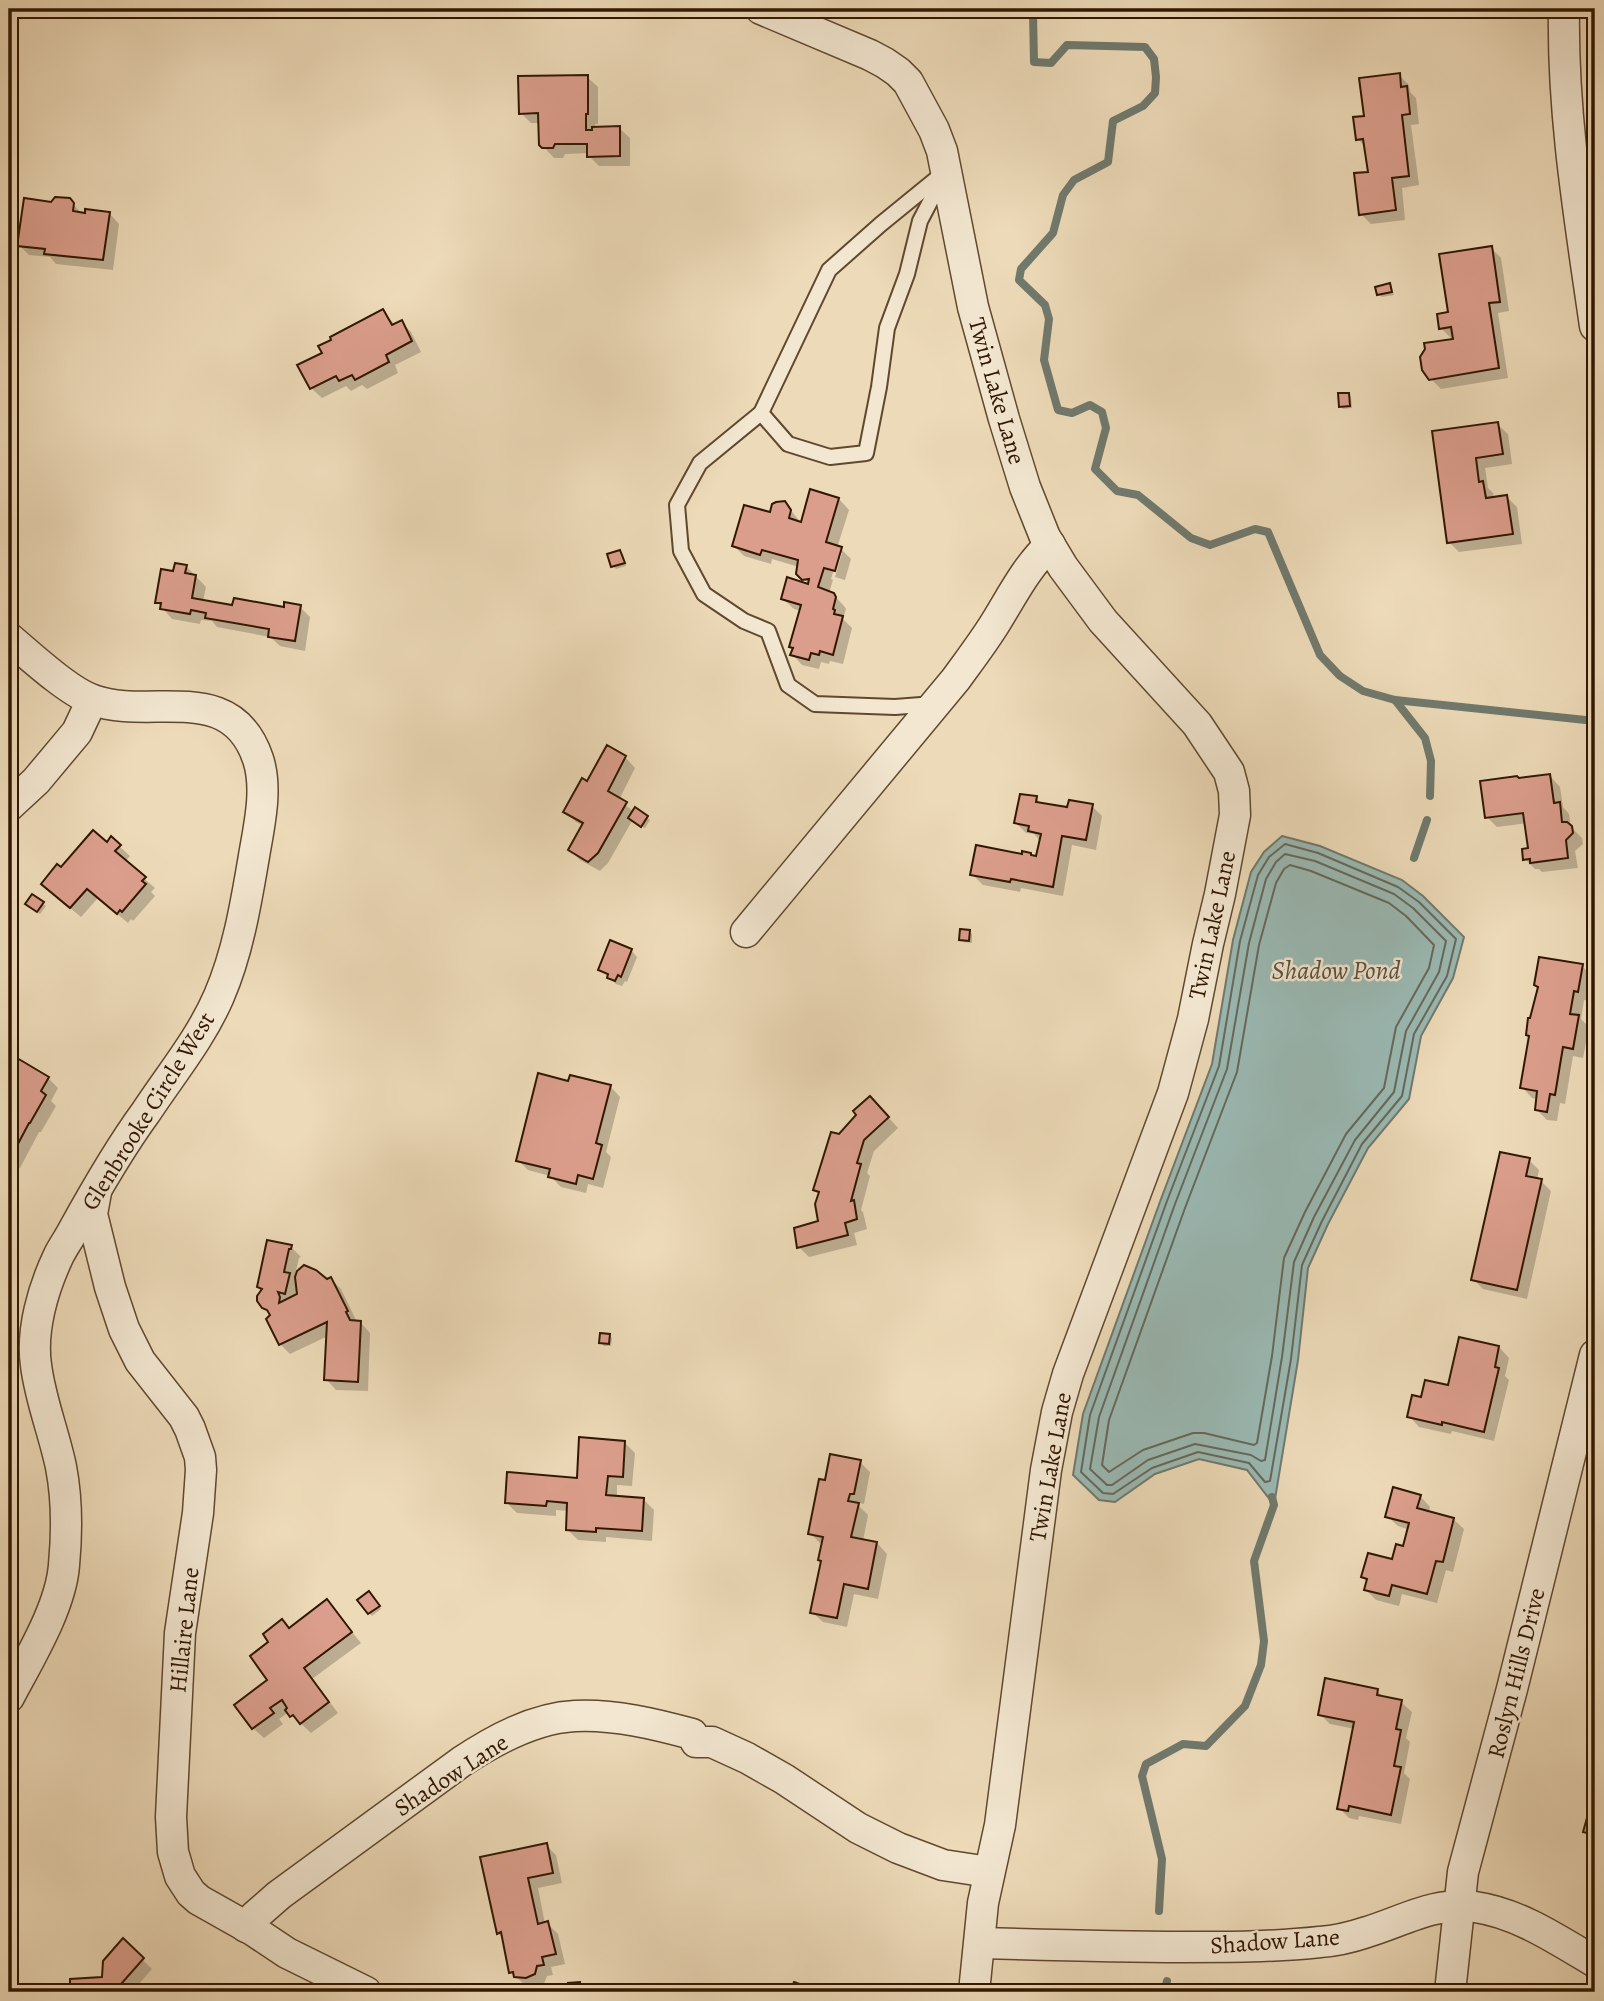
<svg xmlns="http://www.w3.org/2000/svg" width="1604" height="2001" font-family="Alegreya,serif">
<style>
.water{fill:#9abab5;stroke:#70796d;stroke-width:2}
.shadow{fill:#0003}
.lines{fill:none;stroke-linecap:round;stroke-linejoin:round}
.shore{stroke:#66685a;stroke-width:2}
.stream{stroke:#70796d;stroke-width:8}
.building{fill:#db9e8c;stroke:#311700;stroke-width:2}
.lane-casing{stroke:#60482e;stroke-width:18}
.street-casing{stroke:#60482e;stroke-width:33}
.lane{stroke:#f3e7d1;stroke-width:14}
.street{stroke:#f3e7d1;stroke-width:30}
.labels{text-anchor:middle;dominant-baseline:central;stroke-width:5;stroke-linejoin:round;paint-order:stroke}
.street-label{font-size:24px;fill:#311700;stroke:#f3e7d1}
.water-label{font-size:26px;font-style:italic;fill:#56503f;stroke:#f3e7d1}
</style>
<rect width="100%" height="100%" fill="#eddab8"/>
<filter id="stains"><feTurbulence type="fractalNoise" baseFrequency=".00286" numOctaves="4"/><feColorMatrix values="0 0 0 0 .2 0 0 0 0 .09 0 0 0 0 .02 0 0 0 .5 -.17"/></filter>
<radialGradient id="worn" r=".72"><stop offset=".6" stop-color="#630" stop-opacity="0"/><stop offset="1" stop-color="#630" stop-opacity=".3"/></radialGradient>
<polygon class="water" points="1282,836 1320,846 1402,880 1423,896 1464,937 1453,978 1421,1036 1409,1099 1368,1148 1328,1224 1308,1268 1298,1360 1274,1505 1247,1470 1199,1459 1155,1474 1115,1502 1099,1500 1073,1475 1083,1414 1161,1199 1212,1064 1233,940 1251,872 1264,852"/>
<g class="shadow">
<polygon points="1291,9 1303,9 1304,15 1295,16 1292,13"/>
<polygon points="1322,9 1334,9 1334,11 1325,12"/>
<polygon points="1399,75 1409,85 1410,92 1416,98 1419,124 1411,125 1419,185 1402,188 1405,220 1371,224 1361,214 1370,174 1366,148 1358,139 1366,117"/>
<polygon points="587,77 598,87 598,124 595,124 596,128 619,128 630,138 630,166 599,166 589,156 589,153 565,154 563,158 554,158 541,144 540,123 531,123 521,113"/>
<polygon points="69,200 83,215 109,213 119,224 113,270 56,264 50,257 29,255 19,245 52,204"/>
<polygon points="1491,248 1501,258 1509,311 1498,313 1508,378 1441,389 1430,378 1453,340 1441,328"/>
<polygon points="1390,285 1394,295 1382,297 1379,294"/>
<polygon points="383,311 395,325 401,322 411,332 421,352 395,365 398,373 367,389 362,385 351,391 346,386 322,398 311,388 324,353"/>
<polygon points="1348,394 1351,397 1352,408 1343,409 1340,406"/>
<polygon points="1497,424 1508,434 1512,464 1485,468 1488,488 1493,493 1494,499 1507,497 1517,507 1522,544 1459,552 1449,542 1434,433"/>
<polygon points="839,499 849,510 837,548 841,549 851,559 845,580 835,577 842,553 839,553 831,579 833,580 829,593 834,595 844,606 846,609 843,619 852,628 843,664 830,661 829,664 821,662 819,669 802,665 792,654 801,611 794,609 783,599 812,587 798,573 799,567 772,559 771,564 744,556 734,546 785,503 802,524"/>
<polygon points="620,552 623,554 626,566 616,569 613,566"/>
<polygon points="186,566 206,587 203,601 234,607 285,609 300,607 310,617 305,651 280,646 270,637 217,627 212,621 201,620 200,624 172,619 157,602 175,573"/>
<polygon points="625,757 635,768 619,800 634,812 635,809 650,820 645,828 632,821 608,863 600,871 580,860 570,850 584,826 576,822 565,811"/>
<polygon points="1550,776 1560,787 1563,807 1569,814 1571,827 1582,838 1583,844 1575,851 1578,868 1542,872 1539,869 1535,869 1525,859 1530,849 1527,823 1497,827 1487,817 1519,780"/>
<polygon points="1036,798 1043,805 1069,809 1092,806 1102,816 1096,850 1072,845 1063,896 1021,888 1020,892 983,885 972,874 1033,858 1038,859 1041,842 1034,834 1026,833 1016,823"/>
<polygon points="107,844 119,846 130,856 125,862 155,888 151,892 155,896 133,921 131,919 128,923 98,898 81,917 53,894 62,870"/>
<polygon points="43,904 46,906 40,914 30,906"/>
<polygon points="969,931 972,934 972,943 963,942 961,939"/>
<polygon points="631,950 637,957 627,982 625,981 622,986 616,984 600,969"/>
<polygon points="1582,966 1592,976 1588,1001 1584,1000 1581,1019 1589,1027 1583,1058 1573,1056 1565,1104 1560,1103 1557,1121 1547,1120 1537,1110 1538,1099 1532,1098 1522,1087"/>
<polygon points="17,1061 48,1078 58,1088 51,1101 56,1106 41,1132 39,1132 20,1168 9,1162 9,1076"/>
<polygon points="569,1083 610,1086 620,1097 606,1152 611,1157 603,1188 588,1184 586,1193 561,1187 550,1176 528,1170 518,1160"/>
<polygon points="880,1108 898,1128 874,1151 867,1173 870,1176 861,1210 863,1212 867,1229 854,1233 857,1245 809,1257 799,1247 820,1222 820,1194 815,1189 839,1136 859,1115"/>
<polygon points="1529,1160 1539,1170 1537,1180 1541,1181 1551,1191 1527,1299 1483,1289 1473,1279"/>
<polygon points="291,1247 301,1257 299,1258 295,1275 304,1267 327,1281 331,1279 341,1289 357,1322 360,1322 370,1333 368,1391 336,1390 326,1379 328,1336 290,1354 280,1344 272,1315 264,1307 262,1290 259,1287"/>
<polygon points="609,1335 612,1338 611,1346 604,1346 601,1343"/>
<polygon points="1499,1347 1509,1358 1505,1376 1509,1380 1494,1441 1452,1431 1451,1434 1419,1427 1409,1416 1423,1399 1449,1387"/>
<polygon points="625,1443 635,1453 632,1486 617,1485 617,1498 644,1500 654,1510 652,1541 606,1537 606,1542 578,1540 567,1529 569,1511 556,1510 556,1516 517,1513 507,1503 578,1480"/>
<polygon points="860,1462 870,1472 864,1504 860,1503 859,1506 868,1515 863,1541 877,1543 887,1554 878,1599 854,1594 847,1627 823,1622 812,1612 822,1562 823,1544 820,1543 810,1533 826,1482"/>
<polygon points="1420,1496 1430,1507 1429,1513 1453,1519 1464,1529 1453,1572 1446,1570 1437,1603 1402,1594 1399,1606 1376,1600 1366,1590 1368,1582 1363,1577 1393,1561 1405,1548 1410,1530 1398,1526 1387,1516"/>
<polygon points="372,1596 381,1609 372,1616 369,1613"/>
<polygon points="327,1601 361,1643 312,1679 338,1713 311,1733 289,1712 279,1719 283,1724 264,1738 253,1728 290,1629"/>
<polygon points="1377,1691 1385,1698 1401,1702 1412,1712 1406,1738 1410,1742 1404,1773 1410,1779 1401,1824 1359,1816 1358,1820 1349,1818 1339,1808 1355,1729 1330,1724 1320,1714"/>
<polygon points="1595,1796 1595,1842 1585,1831"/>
<polygon points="546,1845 556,1855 562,1883 538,1888 545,1924 547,1923 558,1934 565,1964 551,1967 553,1975 547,1976 544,1984 537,1988 527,1987 511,1972 504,1939 498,1933 482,1858"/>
<polygon points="123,1941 152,1969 132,1992 72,1992 72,1981 103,1979"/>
</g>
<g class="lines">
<g class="shore">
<polygon points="1285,844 1318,853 1398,887 1419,902 1456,939 1447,976 1414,1034 1402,1096 1362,1144 1322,1221 1302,1265 1291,1359 1270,1481 1265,1482 1249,1463 1198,1452 1152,1468 1113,1494 1103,1493 1081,1472 1090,1415 1167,1201 1219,1066 1240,941 1258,875 1269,857"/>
<polygon points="1285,854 1315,861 1394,894 1413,908 1446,941 1439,972 1406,1031 1394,1092 1355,1140 1314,1217 1294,1262 1282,1357 1265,1460 1261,1461 1251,1455 1195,1444 1148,1460 1112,1485 1107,1485 1090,1469 1099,1417 1175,1204 1227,1069 1249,943 1266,879 1276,862"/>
<polygon points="1290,865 1311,871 1389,903 1406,916 1434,945 1429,968 1396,1027 1384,1088 1346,1134 1305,1212 1284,1258 1272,1356 1257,1443 1254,1445 1204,1433 1193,1433 1143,1450 1109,1472 1102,1465 1109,1420 1185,1208 1237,1072 1259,945 1276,883 1284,869"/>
</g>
<g class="stream">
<polyline points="1036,9 1033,12 1034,62 1051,63 1067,45 1145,47 1154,59 1156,77 1155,93 1143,106 1113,121 1108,162 1074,180 1063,195 1053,233 1021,269 1019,280 1045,305 1049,319 1044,360 1058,410 1072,413 1090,405 1102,412 1106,428 1095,469 1117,491 1138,495 1191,538 1210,545 1255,529 1268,532 1320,655 1340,676 1363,691 1395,700 1595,721"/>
<polyline points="1395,700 1425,738 1431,761 1430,796"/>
<polyline points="1414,858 1427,820"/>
<polyline points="1159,1911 1162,1859 1142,1776 1146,1764 1183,1744 1206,1746 1245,1706 1261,1665 1264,1641 1254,1561 1274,1505 1272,1497"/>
<polyline points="1164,1992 1167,1981"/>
</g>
</g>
<g class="building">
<polygon points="1400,73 1401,87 1407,86 1410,114 1402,115 1409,176 1392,178 1396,210 1359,215 1354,173 1368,172 1363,139 1356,140 1353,117 1364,116 1359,78"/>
<polygon points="588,75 588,114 586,114 586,130 592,130 592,127 620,126 620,156 587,157 587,144 555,144 553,148 542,148 539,145 538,113 519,114 518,76"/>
<polygon points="55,197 70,198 74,203 73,211 85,213 85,209 110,212 103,260 44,254 45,249 17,246 24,198 51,202"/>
<polygon points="1492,246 1500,302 1489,303 1499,368 1429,380 1422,370 1420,357 1425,349 1424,343 1453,339 1451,327 1439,329 1437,314 1448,312 1439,254"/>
<polygon points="1390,283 1392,292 1377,295 1375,287"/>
<polygon points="383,309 392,325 402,320 412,341 386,355 389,362 355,380 352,375 339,381 336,376 310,389 297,365 322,353 318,346 331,340 330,337"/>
<polygon points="1338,393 1349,393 1350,406 1339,407"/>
<polygon points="1498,422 1503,454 1476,458 1479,482 1483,481 1486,498 1507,495 1513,534 1447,543 1432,431"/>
<polygon points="810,489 839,498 826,542 842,547 835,571 824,568 818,587 834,593 836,597 833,609 835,610 834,614 843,616 833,655 820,651 819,655 811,653 809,660 790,655 793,648 789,647 801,605 781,599 787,577 808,584 809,579 802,580 796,574 798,560 762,550 760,555 732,546 744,505 770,512 772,504 776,502 785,501 791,510 789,518 801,522"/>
<polygon points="620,550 625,563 611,567 607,554"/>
<polygon points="175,563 187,565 185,573 196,575 192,598 232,605 234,598 284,607 284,602 301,605 295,641 268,637 269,629 205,618 206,613 191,610 190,614 160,609 161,603 155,603 161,569 173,571"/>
<polygon points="607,745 626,756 608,791 627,802 598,853 588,862 568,850 583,823 563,812 582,778 587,781"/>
<polygon points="1550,774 1554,803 1560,802 1562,822 1567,822 1572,826 1573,833 1566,840 1568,858 1530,863 1530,859 1523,860 1522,849 1528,848 1523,813 1485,818 1480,781 1517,776 1519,778"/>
<polygon points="1020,794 1037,796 1036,802 1067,807 1069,800 1093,804 1086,840 1062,836 1053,887 1011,879 1010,882 970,875 976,845 1022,854 1022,851 1031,853 1031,855 1036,856 1041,834 1028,831 1029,826 1014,823"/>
<polygon points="635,807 648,816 641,827 628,818"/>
<polygon points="93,830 107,842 111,836 121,845 115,851 146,877 142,881 146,884 122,912 120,910 117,914 87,889 70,908 41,884 57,864 61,867"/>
<polygon points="32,894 44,902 37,912 25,904"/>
<polygon points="960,929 970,930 969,941 959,940"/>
<polygon points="610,940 632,949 621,977 618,975 615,981 607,978 608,974 598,970"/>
<polygon points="1539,957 1583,964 1578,992 1574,991 1570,1014 1579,1015 1573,1049 1563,1047 1555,1095 1550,1094 1547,1112 1535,1110 1537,1091 1520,1088 1529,1036 1526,1035 1528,1018 1530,1018 1538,987 1534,985"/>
<polygon points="17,1058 49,1077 41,1091 46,1095 30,1123 29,1123 10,1159 9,1073"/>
<polygon points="538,1073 568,1081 570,1075 611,1085 596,1143 602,1145 593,1179 578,1175 576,1184 548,1177 550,1169 516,1161"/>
<polygon points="870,1096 889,1117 864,1140 857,1163 861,1164 851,1201 854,1200 857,1219 845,1223 848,1235 797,1248 794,1228 818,1221 815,1204 819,1192 813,1190 831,1132 839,1134 856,1115 853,1111"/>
<polygon points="1500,1152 1530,1158 1526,1176 1542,1179 1517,1290 1471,1280"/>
<polygon points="267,1240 292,1245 291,1249 289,1249 284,1272 290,1273 285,1294 278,1292 280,1297 279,1303 297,1294 295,1277 297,1271 304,1265 316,1270 327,1279 331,1277 348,1311 346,1312 350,1320 361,1321 358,1382 324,1380 327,1322 279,1345 266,1319 270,1315 267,1310 262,1308 257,1301 257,1296 262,1289 257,1287"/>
<polygon points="600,1333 610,1334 609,1344 599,1343"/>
<polygon points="1459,1337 1499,1346 1495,1367 1499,1368 1484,1432 1442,1422 1442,1425 1407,1417 1412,1395 1421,1397 1425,1380 1448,1385"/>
<polygon points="579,1437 625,1441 623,1477 608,1476 606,1495 644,1498 642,1531 596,1528 596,1532 566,1530 567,1503 547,1501 546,1506 505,1503 507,1472 577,1478"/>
<polygon points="830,1454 861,1460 854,1494 850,1494 848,1501 859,1503 851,1537 877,1542 868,1589 844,1584 837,1618 810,1613 821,1561 818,1560 823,1537 808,1534 819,1479 825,1480"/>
<polygon points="1393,1487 1421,1495 1417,1508 1454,1518 1443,1562 1436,1561 1427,1594 1392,1585 1389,1596 1364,1590 1367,1579 1361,1577 1368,1553 1392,1559 1396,1544 1403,1546 1409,1523 1385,1517"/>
<polygon points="369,1591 380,1606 368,1614 357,1600"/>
<polygon points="327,1599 352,1632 304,1668 329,1702 300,1724 293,1715 290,1717 285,1710 287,1708 282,1700 270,1708 274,1713 252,1729 234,1705 267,1680 250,1656 268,1642 263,1634 282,1619 289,1628"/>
<polygon points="1325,1678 1378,1689 1377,1695 1402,1700 1396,1729 1401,1730 1394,1766 1401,1767 1391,1815 1349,1806 1348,1811 1337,1809 1354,1722 1318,1715"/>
<polygon points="1594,1793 1595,1793 1595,1835 1583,1832"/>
<polygon points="547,1843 553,1873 528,1878 538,1924 548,1921 556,1954 542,1957 544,1965 537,1966 535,1974 526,1978 514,1977 513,1972 509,1973 501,1932 497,1934 480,1857"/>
<polygon points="123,1938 144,1958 114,1992 70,1992 70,1979 102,1977 103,1961"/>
<polygon points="580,1982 581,1992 569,1992 568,1983"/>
<polygon points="794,1982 822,1992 790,1992"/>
</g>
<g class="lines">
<defs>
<g id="lane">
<polyline points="761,413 788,444 830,457 866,453 879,387 887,328 907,274 920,221 942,179"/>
<polyline points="934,704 895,707 815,704 788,685 768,631 744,621 704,594 681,551 677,505 700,463 761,413 829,270 881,224 946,171"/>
</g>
<g id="street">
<polyline points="761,9 870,55 885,63 898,72 908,82 934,130 942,151 973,307 1004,419 1025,487 1045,537 1063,567 1103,621 1197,724 1229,772 1234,791 1235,815 1220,894 1208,944 1193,1019 1173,1093 1068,1374 1057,1412 1046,1470 1000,1825 983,1903 974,1992"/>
<path d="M1564,9C1562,115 1580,221 1595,326"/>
<path d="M9,638C29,655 69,692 93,700C151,721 231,678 258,759C268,789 259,826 254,856C246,903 238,952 219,996C201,1038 171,1074 146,1112C119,1149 96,1189 74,1229C69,1239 62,1248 58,1257C43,1289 31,1330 36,1365C40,1399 54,1433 61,1467C67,1498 67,1533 64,1565C61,1607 29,1659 9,1697"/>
<polyline points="9,806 36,781 77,732 92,700"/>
<path d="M746,932L956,679C969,661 982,644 994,625C1011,598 1026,567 1050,545"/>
<polyline points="96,1192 92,1214 110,1287 124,1329 140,1361 184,1417 190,1429 200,1457 201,1470 198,1513 180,1633 171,1817 173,1852 180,1876 191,1893 199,1900 254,1931 287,1953 366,1992"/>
<path d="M246,1927L255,1916L279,1895L461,1762C494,1740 534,1718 575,1716C614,1714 655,1724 692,1734L696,1742H712L747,1758L784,1779L858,1828L898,1848L943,1865L989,1872"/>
<path d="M980,1943C1047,1945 1115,1947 1182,1947C1228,1947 1274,1947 1320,1942C1336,1941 1352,1937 1367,1932C1403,1921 1436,1901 1475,1907C1518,1913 1558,1940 1595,1962"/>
<polyline points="1450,1992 1463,1872 1512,1689 1595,1355"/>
</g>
</defs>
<use href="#lane" class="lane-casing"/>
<use href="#street" class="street-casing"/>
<use href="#lane" class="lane"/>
<use href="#street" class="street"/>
</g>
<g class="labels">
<g class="street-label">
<text transform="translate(997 391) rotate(74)">Twin Lake Lane</text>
<text transform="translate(1212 925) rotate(-78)">Twin Lake Lane</text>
<text transform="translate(148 1111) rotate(-58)">Glenbrooke Circle West</text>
<text transform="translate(1050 1467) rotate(-80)">Twin Lake Lane</text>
<text transform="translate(184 1630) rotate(-84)">Hillaire Lane</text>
<text transform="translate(1516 1673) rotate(-76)">Roslyn Hills Drive</text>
<text transform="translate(451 1775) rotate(-33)">Shadow Lane</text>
<text transform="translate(1275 1941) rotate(-4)">Shadow Lane</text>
</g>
<g class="water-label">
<text x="1336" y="970">Shadow Pond</text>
</g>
</g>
<rect width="1604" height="2001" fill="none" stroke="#eddab8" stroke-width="35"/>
<rect x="10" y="10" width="1583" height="1980" fill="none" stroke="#311700" stroke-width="3.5"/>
<rect x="18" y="18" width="1569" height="1966" fill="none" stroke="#311700" stroke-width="2"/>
<rect width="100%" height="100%" filter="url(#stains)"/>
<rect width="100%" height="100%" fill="url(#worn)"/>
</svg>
